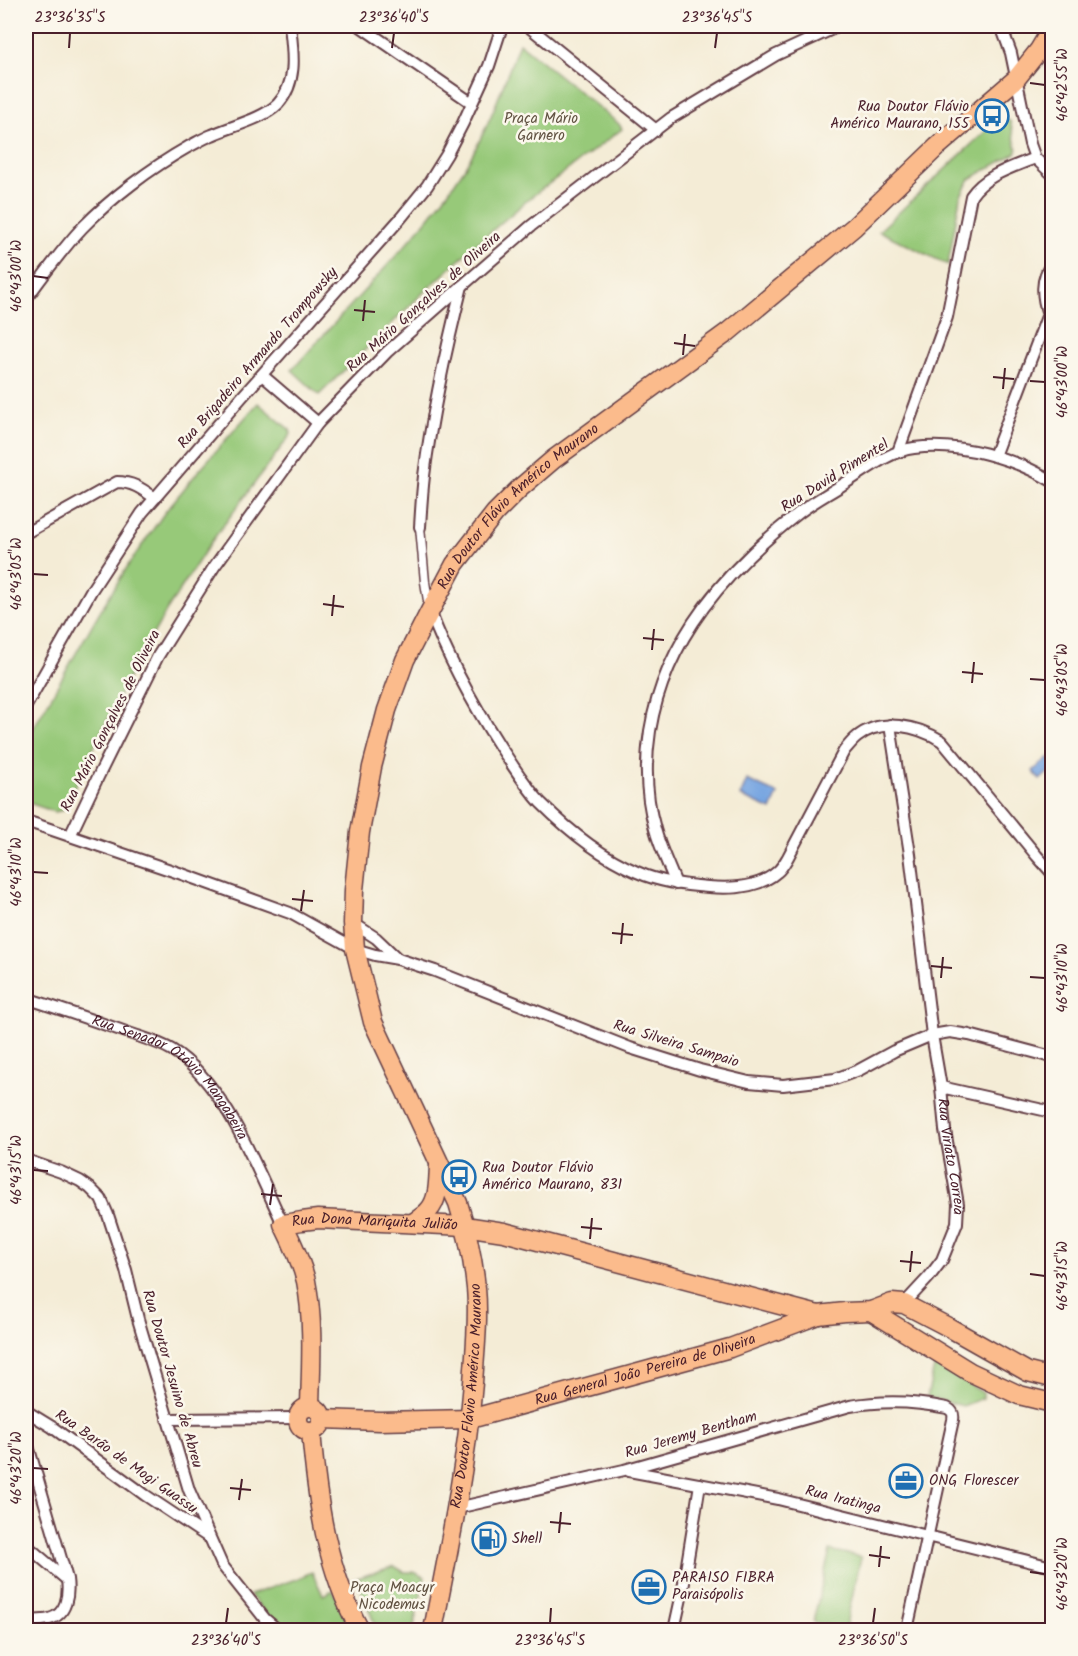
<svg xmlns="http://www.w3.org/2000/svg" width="1078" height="1656" font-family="Kalam,sans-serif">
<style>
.green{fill:#97c979;stroke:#707452;stroke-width:1.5}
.water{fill:#78a6e1;stroke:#616286;stroke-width:1.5}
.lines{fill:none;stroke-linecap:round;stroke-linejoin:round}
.pedestrian-casing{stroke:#643e45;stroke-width:11}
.minor-casing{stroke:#643e45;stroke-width:14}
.primary-casing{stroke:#643e45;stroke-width:21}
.pedestrian{stroke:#fff;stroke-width:8}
.minor{stroke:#fff;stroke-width:10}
.primary{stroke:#fbbb8c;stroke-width:18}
.ticks{fill:none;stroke:#4a1f2b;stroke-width:2}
.labels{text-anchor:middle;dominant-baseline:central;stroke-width:5;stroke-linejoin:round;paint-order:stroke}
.poi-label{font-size:15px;fill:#4a1f2b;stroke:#fbf7ec;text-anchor:start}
.park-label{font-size:15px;fill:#615242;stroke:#fbf7ec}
.street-label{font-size:15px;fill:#4a1f2b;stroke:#fbf7ec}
.neatline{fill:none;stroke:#4a1f2b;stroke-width:2}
.ticks-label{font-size:15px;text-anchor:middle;fill:#4a1f2b}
</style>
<rect width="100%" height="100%" fill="#fbf7ec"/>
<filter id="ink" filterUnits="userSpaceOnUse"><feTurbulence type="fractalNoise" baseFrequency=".0167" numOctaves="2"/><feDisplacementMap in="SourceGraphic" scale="12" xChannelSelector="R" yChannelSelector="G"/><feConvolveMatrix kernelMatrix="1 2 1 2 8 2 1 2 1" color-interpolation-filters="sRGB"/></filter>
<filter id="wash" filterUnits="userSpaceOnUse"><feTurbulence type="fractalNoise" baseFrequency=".008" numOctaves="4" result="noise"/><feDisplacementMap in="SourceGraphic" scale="24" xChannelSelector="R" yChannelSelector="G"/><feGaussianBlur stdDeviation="1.35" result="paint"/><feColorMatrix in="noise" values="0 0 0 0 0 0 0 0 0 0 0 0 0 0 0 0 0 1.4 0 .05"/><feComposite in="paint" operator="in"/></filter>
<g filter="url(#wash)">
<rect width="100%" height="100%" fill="#f4ecd6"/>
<g class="green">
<path d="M519,43L619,124L622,129L530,198L479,242L422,294L319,395L292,370C315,344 339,318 363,292C399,253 435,214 464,169C488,130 503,86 519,43Z"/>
<polygon points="1001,117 1010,121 1017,149 1016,153 970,179 960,197 948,265 879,231"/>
<polygon points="258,403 290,430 291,434 209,545 167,610 127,680 63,810 55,812 26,802 26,741 99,613 129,564 165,512 201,468"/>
<polygon points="935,1363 983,1393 983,1398 963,1406 927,1397"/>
<polygon points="830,1550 861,1557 845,1629 813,1622"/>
<polygon points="394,1566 404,1572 414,1572 425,1577 413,1630 377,1630 359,1585 354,1579"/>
<polygon points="312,1572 323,1595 333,1590 351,1630 285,1630 268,1616 250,1595 296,1579"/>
</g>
<g class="water">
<polygon points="1049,757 1052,760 1052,769 1040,780 1033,771"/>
<polygon points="747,780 778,794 771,810 740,796"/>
</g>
</g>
<g filter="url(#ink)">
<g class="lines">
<defs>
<polyline id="pedestrian" points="420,527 425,582 429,607"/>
<g id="minor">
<polyline points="360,26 472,103"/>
<polyline points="528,26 656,130"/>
<polyline points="1001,26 1011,53 1030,144 1035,158 1052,174"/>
<path d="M26,299C42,277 63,248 82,228C111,198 151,168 188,147C196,143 204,138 212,135C232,126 263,119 278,104C298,82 293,52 290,26"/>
<polyline points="262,375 318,423"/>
<path d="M898,452L947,317L971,196C985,175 1013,167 1035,158"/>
<path d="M994,456L1048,314C1042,298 1040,278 1052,264"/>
<path d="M420,527C421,510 422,493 424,476C432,412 446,349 462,286"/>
<path d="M26,533L117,482C133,482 142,489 155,498"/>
<path d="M430,611C448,660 473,704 501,748C513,766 526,787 541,803C568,830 602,857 637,872C659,882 684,885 708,887C731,889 759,888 777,872C782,868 785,862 788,857L844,751C848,746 852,741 857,737C881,717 918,726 942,741L1037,856L1052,873"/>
<polyline points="26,706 91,591 142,513 241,398 400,219 427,186 447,154 463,123 489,66 502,26"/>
<path id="s1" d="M890,725L910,854L932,1035L941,1087L945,1130L958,1204L957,1223L942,1260L929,1277L904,1304"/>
<polyline points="26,821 182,874 290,913 355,949 375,955 398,959 435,971 630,1048 700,1070 749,1082 783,1085 835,1079 859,1070 894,1051 932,1035 950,1032 969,1035 1052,1057"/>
<polyline points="70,836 98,777 158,656 214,567 318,423 387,352 462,286 531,226 671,118 776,55 839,26"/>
<path d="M676,884C669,866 660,848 655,829C646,798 645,763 650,731C665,638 728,568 800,512C813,502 828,494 842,485C864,472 888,451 914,448C959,442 1014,458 1052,481"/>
<polyline points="353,923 376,938 398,959"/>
<path id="s2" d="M26,998C60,1009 95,1021 129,1033C143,1038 159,1042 172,1050C226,1084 256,1168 283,1224"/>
<polyline points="941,1087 1052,1112"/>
<polyline points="26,1160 61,1172 80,1181 90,1188 101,1199 108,1215 126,1270 138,1319 189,1490 222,1565 265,1619 278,1630"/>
<polyline points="26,1411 52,1427 145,1495 208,1537"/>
<polyline points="167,1419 297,1418"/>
<path d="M26,1439L67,1579C69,1594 67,1615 49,1619C42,1621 33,1620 26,1621"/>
<polyline points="629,1471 778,1499 1052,1567"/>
<path d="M457,1508L624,1470L850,1406C884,1400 913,1401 947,1408C953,1411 954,1414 953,1420L907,1630"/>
<polyline points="26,1545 66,1579"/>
<polyline points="674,1630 683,1589 700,1484"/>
</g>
<g id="primary">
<path d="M413,1223C418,1219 425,1215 429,1210C439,1199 438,1180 439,1166"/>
<polyline points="871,1311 970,1372 1019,1395 1052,1403"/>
<path id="s3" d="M310,1406C311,1365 314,1321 306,1281C301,1261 292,1242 283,1224L302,1221L318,1219L465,1226L504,1232L818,1315L845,1312L871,1311L892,1303L904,1304L950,1328L1028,1372L1052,1378"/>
<circle cx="310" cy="1419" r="12"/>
<path id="s4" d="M322,1419L380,1421L470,1419L730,1348L818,1315"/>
<path d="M311,1431C317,1501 326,1568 360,1630"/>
<path id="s5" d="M433,1630C449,1548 466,1467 473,1383C475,1352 479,1319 476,1288C473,1259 467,1231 458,1203L373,1022L355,949L353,923L354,890L360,832L372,767L387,710L405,660L430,611L455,564L495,513L520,488L554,459L728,332L854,227L937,147L1016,79L1039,50L1052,28"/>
</g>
</defs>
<use href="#pedestrian" class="pedestrian-casing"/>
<use href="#minor" class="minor-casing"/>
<use href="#primary" class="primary-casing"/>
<use href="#pedestrian" class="pedestrian"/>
<use href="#minor" class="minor"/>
<use href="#primary" class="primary"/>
</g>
</g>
<path class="ticks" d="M69,48L70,33M392,48L394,33M715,48L717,33M1030,83L1045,85M33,276L48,278M354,310L375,312M363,321L365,300M674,343L695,346M683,355L685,334M993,377L1014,379M1030,381L1045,382M1003,389L1005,368M33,574L48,575M323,604L344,607M332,616L334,595M643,638L664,640M652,650L654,629M962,672L983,674M1030,679L1045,680M972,683L974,662M33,872L48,873M292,899L313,901M301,911L304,890M612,933L633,935M621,944L623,923M931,966L952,968M1030,977L1045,978M941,978L943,957M33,1170L48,1171M261,1194L282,1196M270,1205L273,1184M581,1227L602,1229M590,1239L592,1218M900,1261L921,1263M910,1272L912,1251M1030,1274L1045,1276M33,1468L48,1469M230,1488L251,1490M239,1500L242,1479M550,1522L571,1524M559,1533L561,1512M869,1555L890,1558M879,1567L881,1546M1030,1572L1045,1574M226,1623L228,1608M550,1623L551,1608M873,1623L875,1608"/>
<defs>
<symbol id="bus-ring" viewBox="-11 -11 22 22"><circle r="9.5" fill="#fbf7ec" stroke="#1f6fb2" stroke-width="1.5"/><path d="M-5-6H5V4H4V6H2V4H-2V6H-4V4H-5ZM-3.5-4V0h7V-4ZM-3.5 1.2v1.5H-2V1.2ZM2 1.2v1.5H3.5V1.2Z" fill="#1f6fb2"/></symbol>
<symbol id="office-ring" viewBox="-11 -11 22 22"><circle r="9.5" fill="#fbf7ec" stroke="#1f6fb2" stroke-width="1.5"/><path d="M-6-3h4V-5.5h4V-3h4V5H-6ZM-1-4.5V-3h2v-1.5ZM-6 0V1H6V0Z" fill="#1f6fb2"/></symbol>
<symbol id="fuel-ring" viewBox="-11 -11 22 22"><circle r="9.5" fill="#fbf7ec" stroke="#1f6fb2" stroke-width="1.5"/><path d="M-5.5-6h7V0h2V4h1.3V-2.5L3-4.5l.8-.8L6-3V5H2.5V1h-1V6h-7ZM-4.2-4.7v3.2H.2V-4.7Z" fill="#1f6fb2"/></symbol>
</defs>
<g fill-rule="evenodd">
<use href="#bus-ring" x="973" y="97" width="38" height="38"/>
<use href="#bus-ring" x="440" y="1158" width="38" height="38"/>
<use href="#office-ring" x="887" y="1462" width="38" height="38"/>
<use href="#fuel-ring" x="470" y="1520" width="38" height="38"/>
<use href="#office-ring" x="630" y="1568" width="38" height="38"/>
</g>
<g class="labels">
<g class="poi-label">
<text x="969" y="107" text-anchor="end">Rua Doutor Flávio<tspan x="969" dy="17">Américo Maurano, 155</tspan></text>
<text x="482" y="1168">Rua Doutor Flávio<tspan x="482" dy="17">Américo Maurano, 831</tspan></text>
<text x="929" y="1481">ONG Florescer</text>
<text x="512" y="1539">Shell</text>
<text x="672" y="1578">PARAISO FIBRA<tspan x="672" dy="17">Paraisópolis</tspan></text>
</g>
<g class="park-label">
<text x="541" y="119">Praça Mário<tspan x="541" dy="17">Garnero</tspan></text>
<text x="392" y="1588">Praça Moacyr<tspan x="392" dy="17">Nicodemus</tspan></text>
</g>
<g class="street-label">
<text transform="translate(424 302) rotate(-42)">Rua Mário Gonçalves de Oliveira</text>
<text transform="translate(258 358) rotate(-49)">Rua Brigadeiro Armando Trompowsky</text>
<text transform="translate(835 476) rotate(-32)">Rua David Pimentel</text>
<text stroke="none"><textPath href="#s5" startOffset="1197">Rua Doutor Flávio Américo Maurano</textPath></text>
<text transform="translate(111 721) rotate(-63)">Rua Mário Gonçalves de Oliveira</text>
<text transform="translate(676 1044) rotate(17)">Rua Silveira Sampaio</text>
<text stroke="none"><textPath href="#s2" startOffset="170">Rua Senador Otávio Mangabeira</textPath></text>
<text stroke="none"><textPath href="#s1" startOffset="436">Rua Viriato Correia</textPath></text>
<text stroke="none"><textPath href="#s3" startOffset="279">Rua Dona Mariquita Julião</textPath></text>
<text stroke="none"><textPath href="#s4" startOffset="330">Rua General João Pereira de Oliveira</textPath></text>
<text transform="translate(172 1379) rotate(74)">Rua Doutor Jesuino de Abreu</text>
<text stroke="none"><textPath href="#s5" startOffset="237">Rua Doutor Flávio Américo Maurano</textPath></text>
<text transform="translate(691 1435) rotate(-16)">Rua Jeremy Bentham</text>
<text transform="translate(126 1462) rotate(35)">Rua Barão de Mogi Guassu</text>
<text transform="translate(843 1500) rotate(14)">Rua Iratinga</text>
</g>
</g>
<rect width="1078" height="1656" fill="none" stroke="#fbf7ec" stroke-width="66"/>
<rect x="33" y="33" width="1012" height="1590" class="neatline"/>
<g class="ticks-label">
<text x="70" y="22">23°36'35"S</text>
<text x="394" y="22">23°36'40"S</text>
<text x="717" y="22">23°36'45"S</text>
<text transform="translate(1062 85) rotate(-90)" y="5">46°42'55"W</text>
<text transform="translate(16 276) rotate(-90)" y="5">46°43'00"W</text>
<text transform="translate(1062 382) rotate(-90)" y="5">46°43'00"W</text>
<text transform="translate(16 574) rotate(-90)" y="5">46°43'05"W</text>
<text transform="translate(1062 680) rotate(-90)" y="5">46°43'05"W</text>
<text transform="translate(16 872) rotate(-90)" y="5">46°43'10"W</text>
<text transform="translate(1062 978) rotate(-90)" y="5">46°43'10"W</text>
<text transform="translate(16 1170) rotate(-90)" y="5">46°43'15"W</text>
<text transform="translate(1062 1276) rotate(-90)" y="5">46°43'15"W</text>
<text transform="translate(16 1468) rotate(-90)" y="5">46°43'20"W</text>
<text transform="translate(1062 1574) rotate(-90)" y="5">46°43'20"W</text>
<text x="226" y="1645">23°36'40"S</text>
<text x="550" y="1645">23°36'45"S</text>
<text x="873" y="1645">23°36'50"S</text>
</g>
</svg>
